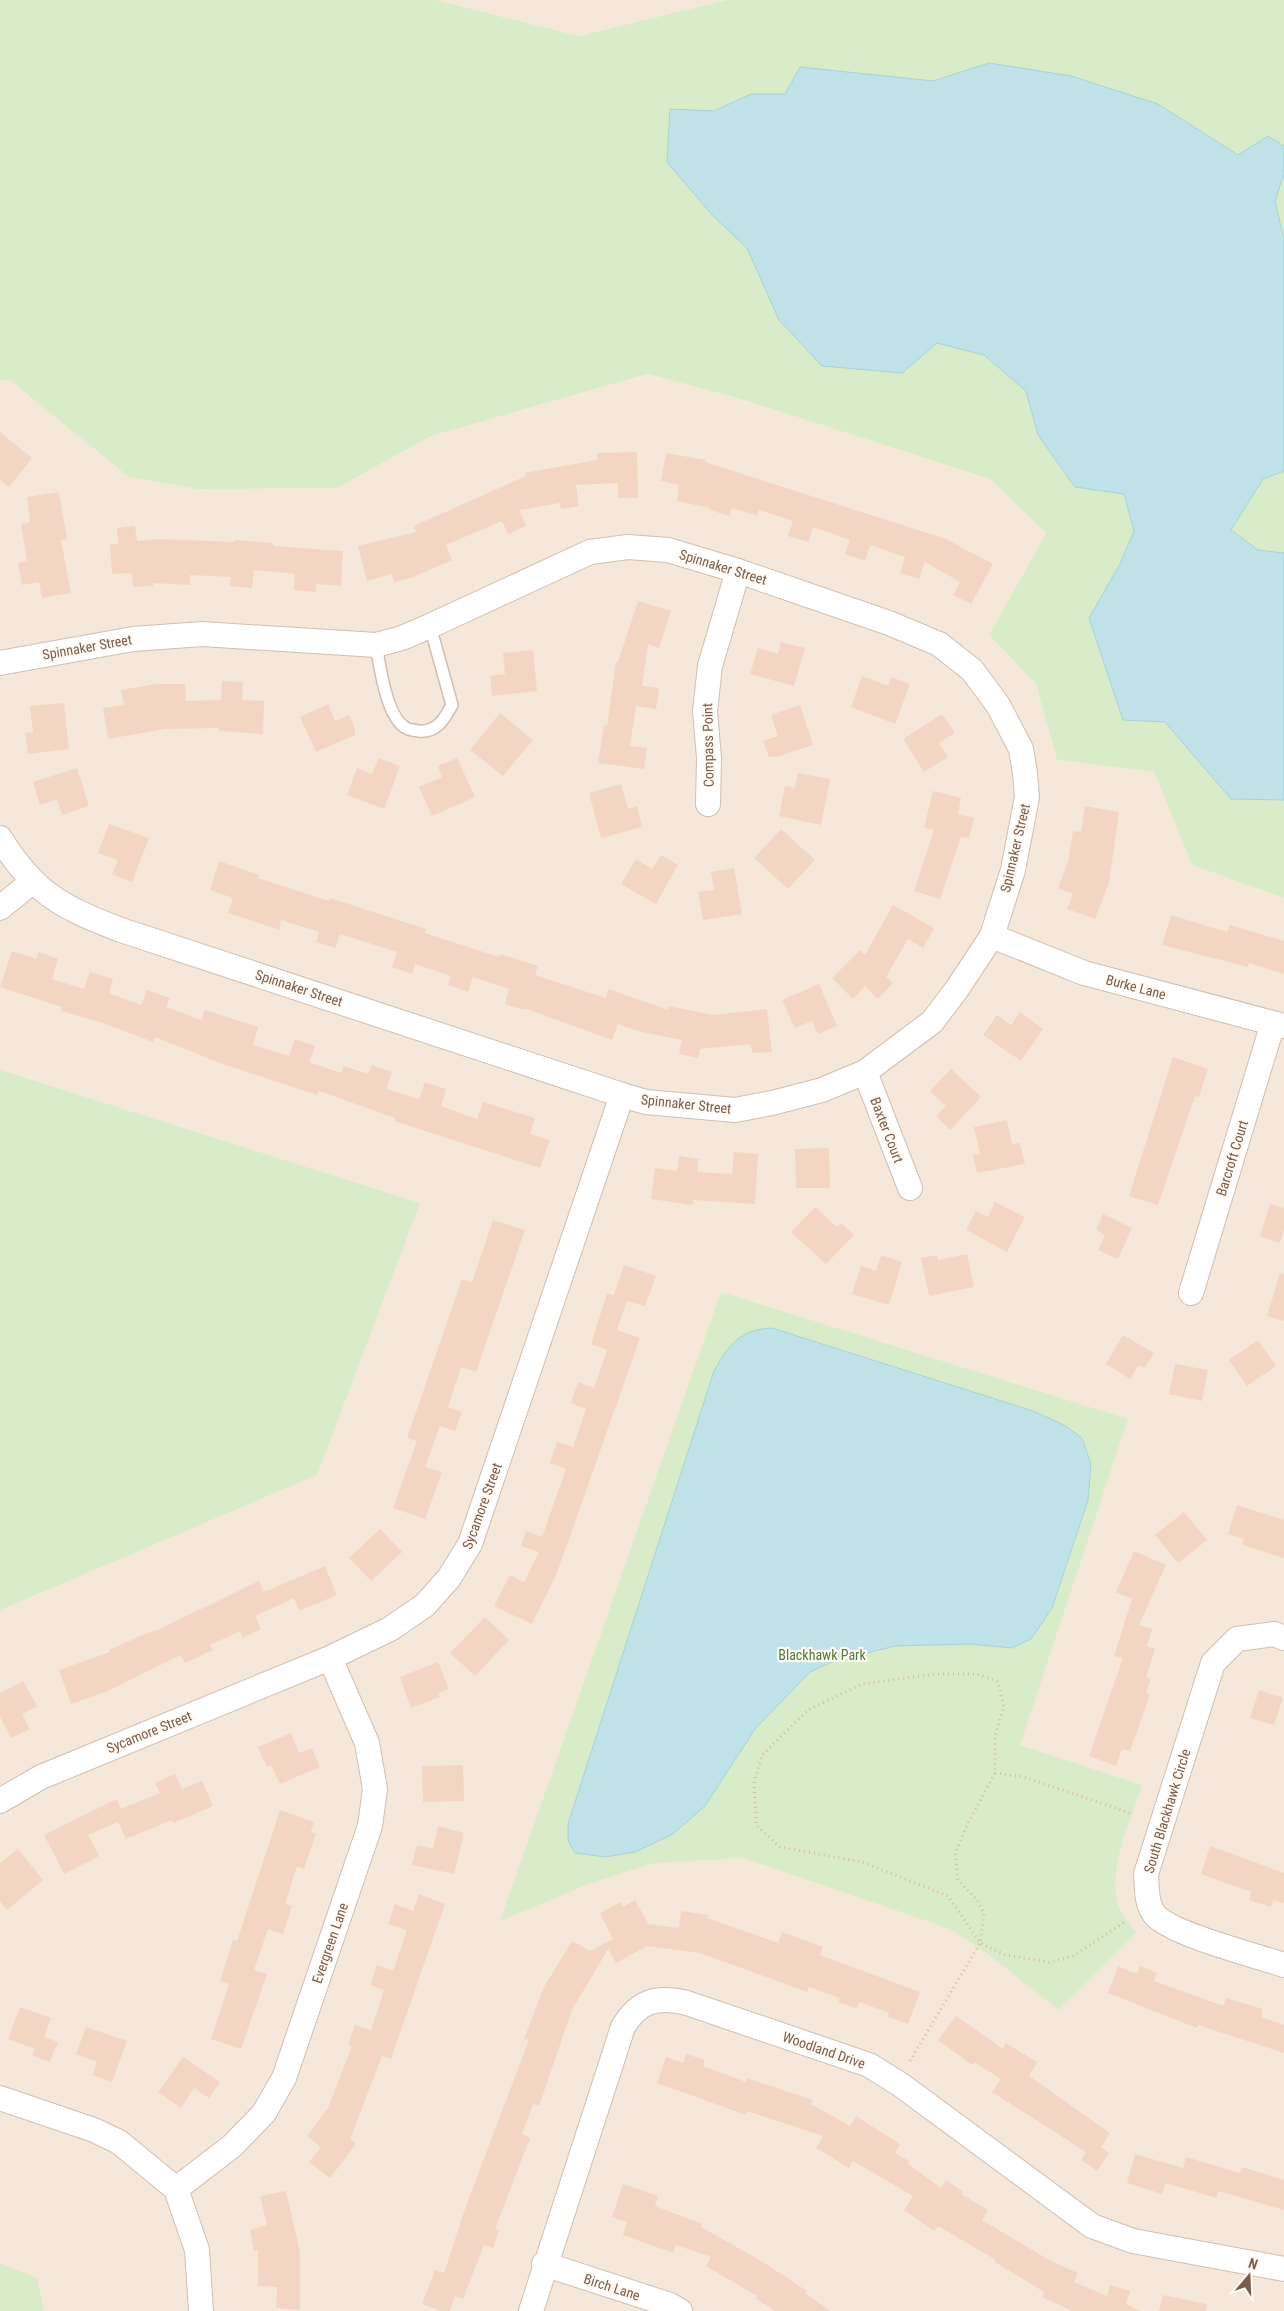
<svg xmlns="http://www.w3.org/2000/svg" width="1284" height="2311" font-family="'Roboto Condensed',sans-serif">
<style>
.residential{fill:#f5e8da}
.green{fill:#d8ecc9}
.water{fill:#bfe3e8;stroke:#a5d3da}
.building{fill:#f3d5c3}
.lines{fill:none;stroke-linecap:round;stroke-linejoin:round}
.lane-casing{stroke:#d1beb0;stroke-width:14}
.street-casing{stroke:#d1beb0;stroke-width:26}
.path{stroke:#d9b8a5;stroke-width:3;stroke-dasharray:1 4;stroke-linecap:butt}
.lane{stroke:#fff;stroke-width:11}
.street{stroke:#fff;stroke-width:24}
.labels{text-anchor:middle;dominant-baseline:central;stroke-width:4.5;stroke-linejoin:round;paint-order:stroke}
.street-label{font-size:14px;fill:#7a5c4d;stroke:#fffaf3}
.park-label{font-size:14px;fill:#537a41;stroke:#fffaf3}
</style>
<rect width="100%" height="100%" fill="#fdf6ec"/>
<g class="residential">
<polygon points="436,0 726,0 579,36"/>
<polygon points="648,374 744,400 990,479 1046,533 989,635 1036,684 1057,760 1154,772 1192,865 1284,898 1284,2311 0,2311 0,381 10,380 337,488 431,436"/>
</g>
<g class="green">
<polygon points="0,0 436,0 579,36 726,0 1284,0 1284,898 1192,865 1154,772 1057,760 1036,684 989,635 1046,533 990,479 744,400 648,374 431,436 337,488 198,489 129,477 10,380 0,381"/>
<polygon points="0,1070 420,1203 317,1475 0,1610"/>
<path d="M721,1292L1128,1419L1020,1745L1142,1785C1131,1821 1106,1870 1119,1907C1123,1916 1130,1925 1136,1933L1059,2010L989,1955L950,1929L744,1858L654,1863L586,1885L500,1921Z"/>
<polygon points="0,2263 37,2278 44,2311 0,2311"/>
</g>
<g class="water">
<polygon points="989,63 1071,76 1158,104 1238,155 1268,136 1284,146 1284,174 1275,201 1284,239 1284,471 1263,479 1231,530 1258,550 1284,553 1284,800 1231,799 1165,722 1123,720 1089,618 1120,564 1134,531 1124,494 1075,487 1038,435 1026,391 984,355 937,343 902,373 822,366 779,320 747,248 713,216 667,162 670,109 714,111 751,94 785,94 800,67 933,81"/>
<path d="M772,1328L1033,1411L1064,1425L1082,1438L1091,1464L1088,1500L1052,1608L1031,1639L1012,1648L970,1644L895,1646L834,1661L810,1672L755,1729L705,1806L673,1834L635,1852L605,1857L575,1853L568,1841V1824L714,1371C728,1345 741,1329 772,1328Z"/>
</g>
<g class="building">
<polygon points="0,432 32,458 9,487 0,480"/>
<polygon points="637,452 638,498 618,498 618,483 576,485 579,506 561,509 560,503 519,510 526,526 508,534 502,521 446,545 452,560 411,578 394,582 392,574 367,581 358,546 416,532 414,526 526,476 525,473 597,460 597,453"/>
<polygon points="666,453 706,460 705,462 946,539 993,564 971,604 953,595 960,582 925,562 919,579 900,573 905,557 870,545 865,561 845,554 850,540 813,527 808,542 788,536 793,521 759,510 757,516 732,508 729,516 710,510 710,508 677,501 679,485 661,481"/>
<polygon points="59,492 67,539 61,540 71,593 42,598 39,582 22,585 18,563 27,561 21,524 30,522 27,497"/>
<polygon points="135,526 137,541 158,539 234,542 235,540 273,543 273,546 343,551 341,586 316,584 316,592 294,590 295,574 254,570 252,588 230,586 231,577 190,575 190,585 153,583 153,586 133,587 132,573 112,574 110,544 118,544 117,528"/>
<polygon points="638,601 671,611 659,648 648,644 642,686 659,688 656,709 636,706 630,746 647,748 644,769 598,763 604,725 607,726 616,662 618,662"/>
<polygon points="781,642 805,648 794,686 750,674 758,648 778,654"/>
<polygon points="533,650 537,691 492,696 490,676 505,674 503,653"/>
<polygon points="862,676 888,686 891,677 910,684 895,724 851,707"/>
<polygon points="222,681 243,682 242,700 264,701 263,734 219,731 219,728 165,729 108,739 103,708 124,705 121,690 156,684 185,684 186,701 221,700"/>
<polygon points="64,703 69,749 28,754 25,733 33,732 30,706"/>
<polygon points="328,704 335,721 349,715 355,729 355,735 316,752 300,717"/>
<polygon points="800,705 813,745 776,757 769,757 763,741 778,736 771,715"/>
<polygon points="500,713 533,740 503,776 470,750"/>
<polygon points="942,714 955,733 939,743 948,757 924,772 903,739"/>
<polygon points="379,758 400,766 384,809 347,795 357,768 372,774"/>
<polygon points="457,758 475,797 432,816 419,787 442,777 438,766"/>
<polygon points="77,768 89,806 62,815 57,799 40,805 33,782"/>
<polygon points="798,773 830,779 821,825 779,816 785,786 795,788"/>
<polygon points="621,784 628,809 637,806 642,827 601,838 589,793"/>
<polygon points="933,791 961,798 958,814 974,818 969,838 961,837 940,899 914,891 934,830 924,828"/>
<polygon points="1085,806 1119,812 1109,883 1095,919 1067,909 1073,894 1058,888 1068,862 1073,831 1081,832"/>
<polygon points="109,824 149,838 132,882 112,874 118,860 98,853"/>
<polygon points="781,829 815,860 788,889 754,858"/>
<polygon points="661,855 678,865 656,904 621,884 636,859 652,869"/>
<polygon points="219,861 259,875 258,878 329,901 330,898 426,929 425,933 499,957 500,954 538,966 535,975 606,998 609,989 668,1010 669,1006 713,1015 767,1009 772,1052 752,1053 751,1044 700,1049 698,1058 679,1054 682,1040 641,1032 618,1024 612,1040 524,1008 523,1010 505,1004 509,989 473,977 468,992 448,985 451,976 415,964 412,974 392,967 397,952 340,934 335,948 316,942 319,932 281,920 279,930 259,923 228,913 233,898 210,890"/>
<polygon points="734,868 742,914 703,920 698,892 714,890 711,872"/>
<polygon points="893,905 934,928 923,948 908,939 886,977 893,983 878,999 865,986 853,999 832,978 860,950 865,955"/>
<polygon points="1171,915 1227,932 1230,925 1284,941 1284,974 1249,963 1248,967 1162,945"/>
<polygon points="12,951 36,959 39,952 58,959 52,979 84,989 90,972 113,979 109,993 141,1005 147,990 170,998 166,1007 201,1020 205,1010 258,1027 253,1045 289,1056 295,1039 315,1046 309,1062 341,1073 344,1066 368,1074 372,1065 392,1072 386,1089 419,1099 425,1082 446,1089 441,1106 477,1119 483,1102 535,1118 530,1134 550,1140 540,1168 394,1121 395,1118 319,1091 317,1095 223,1064 155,1037 153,1042 100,1022 61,1011 62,1007 0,987"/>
<polygon points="819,984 837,1026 818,1034 812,1021 795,1028 782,1000"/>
<polygon points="1020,1012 1043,1029 1021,1061 983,1035 997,1015 1011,1025"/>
<polygon points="1173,1057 1208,1069 1199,1097 1195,1096 1158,1205 1129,1196"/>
<polygon points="951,1069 981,1097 950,1130 936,1116 946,1106 930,1091"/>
<polygon points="1007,1120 1012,1144 1020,1143 1025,1164 977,1173 973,1155 980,1154 974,1127"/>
<polygon points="829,1148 830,1188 796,1188 795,1149"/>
<polygon points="734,1152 758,1154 755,1204 693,1200 693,1205 651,1199 655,1168 677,1171 679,1156 699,1159 697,1172 732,1174"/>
<polygon points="995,1202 1025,1217 1007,1252 966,1230 976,1211 988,1217"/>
<polygon points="1270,1204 1284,1208 1284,1230 1280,1243 1260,1236"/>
<polygon points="815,1207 837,1227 841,1223 854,1235 826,1264 791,1232"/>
<polygon points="1103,1214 1132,1228 1118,1259 1098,1250 1105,1235 1096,1230"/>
<polygon points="493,1220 525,1230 476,1372 461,1367 448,1407 462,1412 455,1431 440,1426 425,1467 442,1472 425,1519 393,1508 417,1441 407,1438 462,1279 472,1282"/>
<polygon points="967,1254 974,1287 929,1296 921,1258 937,1255 938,1260"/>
<polygon points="881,1255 902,1262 889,1305 852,1294 861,1266 876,1271"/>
<polygon points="624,1265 656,1276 645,1306 627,1301 617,1330 640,1338 557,1573 532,1624 494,1606 510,1575 524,1582 539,1552 521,1546 526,1531 542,1537 566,1469 550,1463 557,1442 573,1447 586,1409 571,1403 578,1382 594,1388 607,1350 591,1344 607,1293 614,1295"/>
<polygon points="1280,1273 1284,1274 1284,1321 1267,1316"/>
<polygon points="1123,1335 1154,1353 1145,1367 1138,1366 1130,1379 1106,1364"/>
<polygon points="1258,1340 1276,1366 1247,1386 1229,1360"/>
<polygon points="1175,1364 1208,1370 1202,1401 1169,1394"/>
<polygon points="1237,1505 1284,1520 1284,1558 1242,1545 1244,1539 1228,1534"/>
<polygon points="1184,1512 1207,1540 1178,1563 1155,1535"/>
<polygon points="380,1529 402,1552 371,1581 349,1558"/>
<polygon points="1134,1551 1166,1565 1139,1625 1152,1629 1147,1646 1155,1649 1146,1677 1151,1679 1146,1693 1150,1695 1130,1751 1122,1749 1116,1766 1089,1756 1123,1658 1114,1656 1132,1599 1116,1592"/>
<polygon points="325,1566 337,1595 299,1611 294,1598 255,1616 261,1629 243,1638 240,1631 210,1645 213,1650 185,1663 181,1655 108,1691 71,1704 59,1670 110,1652 109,1650 152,1631 153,1632 259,1581 264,1592"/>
<polygon points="485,1617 509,1640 475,1676 450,1653"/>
<polygon points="438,1662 449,1689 438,1693 440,1697 411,1708 400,1677"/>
<polygon points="23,1681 37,1706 22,1714 30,1729 11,1738 0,1717 0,1693"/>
<polygon points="1259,1690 1283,1698 1274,1725 1250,1718"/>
<polygon points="291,1733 299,1753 312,1748 320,1767 280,1784 271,1765 267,1767 258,1747"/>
<polygon points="463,1765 464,1801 423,1802 422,1766"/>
<polygon points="175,1774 182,1789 202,1781 213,1806 174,1823 172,1820 126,1839 118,1822 88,1835 99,1856 64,1874 44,1835 117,1799 121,1809 160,1793 155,1783"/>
<polygon points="280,1810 314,1822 311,1832 316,1834 304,1869 297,1866 285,1904 292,1906 283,1934 268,1929 254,1970 267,1974 241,2049 211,2039 229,1984 220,1981 233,1940 237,1941"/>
<polygon points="438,1826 464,1833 454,1874 412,1865 417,1845 433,1849"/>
<polygon points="1210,1846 1284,1873 1284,1903 1273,1900 1271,1907 1249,1900 1251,1892 1201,1874"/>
<polygon points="18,1849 43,1880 7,1910 0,1901 0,1863"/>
<polygon points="419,1894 445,1904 391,2059 382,2056 350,2139 356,2144 330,2178 309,2162 321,2147 307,2136 328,2108 352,2046 348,2045 355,2025 371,2030 384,1990 370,1985 377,1965 393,1971 407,1930 388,1924 395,1904 413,1911"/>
<polygon points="635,1900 648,1924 679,1928 681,1911 708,1915 707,1918 778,1943 782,1932 823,1947 820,1955 920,1992 908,2024 888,2017 889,2013 859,2002 857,2009 838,2002 840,1998 809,1987 807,1992 700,1953 647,1946 616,1963 608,1949 572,2010 539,2106 533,2104 522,2134 530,2138 495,2229 499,2230 493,2248 484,2245 463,2299 455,2296 450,2311 442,2311 422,2304 435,2270 444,2273 467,2203 529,2040 524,2039 544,1987 572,1941 590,1951 613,1939 600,1913 620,1902 623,1907"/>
<polygon points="1118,1966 1137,1974 1140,1966 1157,1973 1154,1981 1223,2006 1226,1998 1263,2009 1261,2017 1284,2025 1284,2053 1198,2025 1197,2028 1108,1993"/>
<polygon points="20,2007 51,2018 44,2037 58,2042 50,2062 32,2055 35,2049 8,2039"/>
<polygon points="956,2016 1003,2049 1006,2043 1037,2062 1029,2076 1110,2133 1101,2147 1109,2153 1097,2171 1081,2160 1086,2152 992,2092 1001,2079 974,2062 972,2065 938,2040"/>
<polygon points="86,2027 127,2041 112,2082 93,2075 97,2062 76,2054"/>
<polygon points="686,2054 705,2060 703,2066 746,2082 747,2078 813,2100 811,2104 850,2126 856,2116 900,2144 895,2153 909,2161 908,2164 941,2188 946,2180 963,2192 961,2194 988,2210 982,2220 1049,2260 1078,2273 1074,2282 1107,2296 1110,2285 1130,2291 1126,2304 1141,2311 1072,2311 1042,2297 1044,2292 995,2262 996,2260 938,2226 934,2231 904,2210 913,2196 853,2161 849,2168 816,2148 823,2136 747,2111 746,2115 657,2083 666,2057 683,2063"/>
<polygon points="183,2057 220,2082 209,2098 194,2088 181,2108 158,2092"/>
<polygon points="1135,2154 1183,2168 1186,2157 1240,2173 1242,2167 1284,2180 1284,2210 1218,2191 1216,2198 1166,2183 1162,2194 1127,2183"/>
<polygon points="623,2184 658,2196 655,2206 702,2224 701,2227 763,2262 807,2291 805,2293 830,2311 775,2311 755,2298 757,2296 706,2266 711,2257 676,2245 673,2253 623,2235 627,2222 612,2217"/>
<polygon points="286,2191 300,2252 300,2310 276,2308 277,2287 258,2286 258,2250 254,2251 250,2230 267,2225 260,2196"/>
<polygon points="1163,2295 1207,2304 1206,2311 1159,2311"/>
</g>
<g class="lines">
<defs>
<path id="lane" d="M376,645C380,666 386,717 406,728C409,730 414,730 418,731C436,733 444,720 452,705L430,626"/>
<g id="street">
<path d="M0,663L133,639L202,634L376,645L402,638L430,626L590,552L628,547L668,550L738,571L889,623L939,644L972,670L998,705L1021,749L1025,773L1027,797L1013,870L992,936L957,989L932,1022L865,1072L822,1090L772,1103L735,1110L646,1102L622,1095L121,930C61,907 34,893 0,838"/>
<polyline points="708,804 709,758 705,711 710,666 738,571"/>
<polyline points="0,908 32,882"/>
<polyline points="992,936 1084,973 1284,1026"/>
<polyline points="865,1072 910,1188"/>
<polyline points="1191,1293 1273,1023"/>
<path d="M1284,1638L1274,1634L1237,1639L1213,1663L1146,1874C1147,1888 1146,1904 1155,1915C1171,1934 1257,1956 1284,1965"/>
<polyline points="0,1801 41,1777 330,1658 390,1629 425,1605 449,1578 470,1544 622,1095"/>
<polyline points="0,2098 94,2130 119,2142 176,2189 197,2250 201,2311"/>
<polyline points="176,2189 232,2146 264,2113 284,2078 370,1826 375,1789 367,1743 330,1658"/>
<polyline points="544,2264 670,2305 680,2311"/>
<path d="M531,2311L623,2027C639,2000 657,1996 687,2003L869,2065L901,2085L1092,2226L1133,2241L1284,2269"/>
</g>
</defs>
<use href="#lane" class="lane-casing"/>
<use href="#street" class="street-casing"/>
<g class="path">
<polyline points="995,1773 1024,1777 1130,1813"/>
<polyline points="910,2061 980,1943 984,1914 977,1900 958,1880 955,1853 968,1823 995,1773 995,1736 1004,1707 998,1682 977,1674 934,1674 862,1684 808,1710 762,1755 754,1783 756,1825 780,1847 862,1862 948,1896 980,1943 1005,1955 1049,1962 1073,1956 1126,1921"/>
</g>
<use href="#lane" class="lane"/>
<use href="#street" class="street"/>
</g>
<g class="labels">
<g class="street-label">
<text transform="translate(723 567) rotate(17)">Spinnaker Street</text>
<text transform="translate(87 647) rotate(-10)">Spinnaker Street</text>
<text transform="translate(708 745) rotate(-91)">Compass Point</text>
<text transform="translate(1015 848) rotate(-77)">Spinnaker Street</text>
<text transform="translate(1136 987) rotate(15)">Burke Lane</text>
<text transform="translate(299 988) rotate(18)">Spinnaker Street</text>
<text transform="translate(686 1104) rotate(6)">Spinnaker Street</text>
<text transform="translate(887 1130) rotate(69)">Baxter Court</text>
<text transform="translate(1232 1158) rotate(-73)">Barcroft Court</text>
<text transform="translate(482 1506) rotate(-70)">Sycamore Street</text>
<text transform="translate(149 1732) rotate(-22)">Sycamore Street</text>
<text transform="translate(1167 1811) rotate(-73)">South Blackhawk Circle</text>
<text transform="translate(330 1943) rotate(-71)">Evergreen Lane</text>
<text transform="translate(824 2050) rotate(19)">Woodland Drive</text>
<text transform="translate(612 2287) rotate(18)">Birch Lane</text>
</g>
<g class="park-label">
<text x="822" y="1655">Blackhawk Park</text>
</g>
</g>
<g transform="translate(1249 2276) rotate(19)" stroke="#fffaf3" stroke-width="4" paint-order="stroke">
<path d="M0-4L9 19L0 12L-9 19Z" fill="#7a5c4d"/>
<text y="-8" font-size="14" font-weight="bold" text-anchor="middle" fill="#7a5c4d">N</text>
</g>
</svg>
